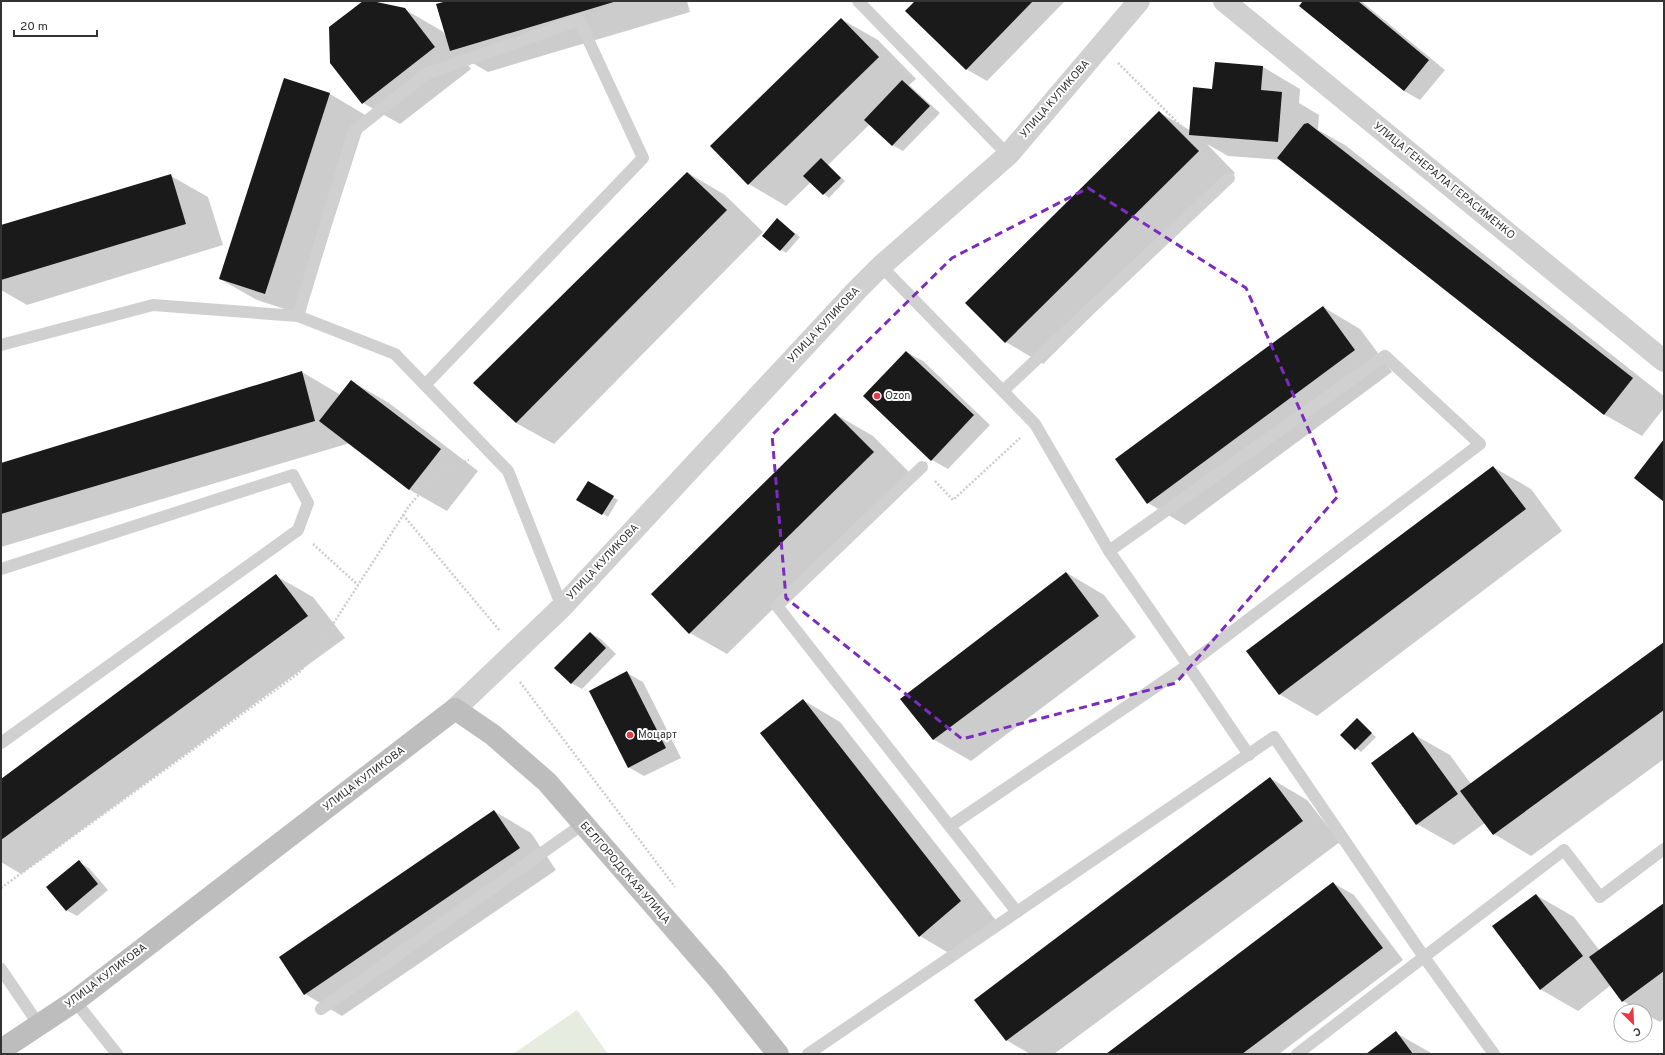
<svg xmlns="http://www.w3.org/2000/svg" width="1665" height="1055" font-family="Overpass,sans-serif">
<style>
.green{fill:#e6ecdf}
.shadow{fill:#0003}
.building{fill:#1a1a1a}
.lines{fill:none;stroke-linecap:round;stroke-linejoin:round}
.path{stroke:#cdcdcd;stroke-width:2.5;stroke-dasharray:2 2;stroke-linecap:butt}
.lane{stroke:#d0d0d0;stroke-width:12}
.street{stroke:#d0d0d0;stroke-width:22}
.secondary{stroke:#bdbdbd;stroke-width:22}
.marked{fill:none;stroke:#7b2cbf;stroke-width:3;stroke-dasharray:8 5;stroke-linejoin:round}
.poi-dot{fill:#e63946;stroke:#fff;stroke-width:1.5}
.labels{text-anchor:middle;dominant-baseline:central;stroke-width:4;stroke-linejoin:round;paint-order:stroke}
.street-label{font-size:11px;fill:#333;stroke:#fff}
.poi-label{font-size:11px;fill:#333;stroke:#fff;text-anchor:start}
</style>
<rect width="100%" height="100%" fill="#fff"/>
<polygon class="green" points="577,1010 608,1054 513,1054"/>
<g class="shadow">
<polygon points="365,1 404,9 442,31 447,37 450,1 687,1 690,12 488,72 462,57 471,69 400,124 363,103"/>
<polygon points="916,1 1065,1 987,81 966,69"/>
<polygon points="1304,1 1361,1 1445,70 1420,100 1404,91"/>
<polygon points="841,19 878,40 916,79 909,85 940,113 903,151 892,145 870,124 828,165 845,181 829,198 811,182 786,206 749,184 711,146"/>
<polygon points="1216,63 1263,67 1300,89 1299,103 1319,115 1318,130 1345,145 1664,396 1664,408 1642,436 1605,415 1281,160 1228,156 1207,144 1235,173 1043,364 1006,342 967,303 1159,112 1191,131 1213,90"/>
<polygon points="284,79 330,94 367,116 303,315 257,300 220,279"/>
<polygon points="688,173 725,195 763,232 554,444 516,423"/>
<polygon points="171,176 208,197 223,245 27,305 1,290 1,226"/>
<polygon points="778,220 800,237 786,253 764,236"/>
<polygon points="1323,307 1360,329 1392,372 1185,525 1148,503"/>
<polygon points="906,352 923,361 990,425 948,469 932,460"/>
<polygon points="302,372 339,394 340,396 351,381 389,403 478,471 447,511 410,490 350,443 1,547 1,464"/>
<polygon points="835,414 873,436 911,474 727,654 690,633"/>
<polygon points="1493,467 1531,489 1562,531 1317,716 1279,694"/>
<polygon points="588,482 618,500 608,517 577,499"/>
<polygon points="1067,573 1104,595 1136,637 971,761 933,739"/>
<polygon points="276,576 313,597 345,638 21,874 1,862 1,781"/>
<polygon points="590,633 601,639 616,654 582,689 571,683"/>
<polygon points="1664,643 1664,759 1531,856 1494,834 1485,823 1454,845 1417,824 1413,734 1450,755 1471,784"/>
<polygon points="627,673 643,682 681,758 644,776 628,767"/>
<polygon points="803,700 840,722 998,923 957,958 920,936"/>
<polygon points="1357,720 1376,737 1361,752 1342,735"/>
<polygon points="1270,778 1307,800 1340,842 1054,1054 1030,1054 1006,1040"/>
<polygon points="494,811 531,833 556,870 342,1016 305,994"/>
<polygon points="79,862 89,868 108,890 77,916 66,910"/>
<polygon points="1333,883 1354,895 1403,960 1279,1054 1107,1054"/>
<polygon points="1536,895 1574,917 1600,951 1664,904 1664,1019 1660,1022 1645,1014 1645,1011 1640,1011 1623,1001 1611,985 1578,1011 1540,989"/>
<polygon points="1396,1033 1433,1054 1368,1054"/>
</g>
<g class="building">
<polygon points="363,1 372,1 405,8 435,47 362,104 330,63 329,27"/>
<polygon points="447,1 617,1 450,51 436,4"/>
<polygon points="915,1 1033,1 966,70 905,11"/>
<polygon points="1303,1 1358,1 1429,60 1404,91 1299,6"/>
<polygon points="841,18 879,57 748,185 710,146"/>
<polygon points="1215,62 1263,66 1261,90 1282,92 1278,142 1189,135 1193,87 1212,89"/>
<polygon points="284,78 330,93 265,294 219,279"/>
<polygon points="902,80 930,106 892,146 864,120"/>
<polygon points="1159,111 1199,151 1005,343 965,303"/>
<polygon points="1308,123 1633,378 1604,415 1277,158 1304,124"/>
<polygon points="821,158 841,178 823,195 803,176"/>
<polygon points="687,172 727,210 516,423 473,383"/>
<polygon points="171,174 186,224 1,280 1,225"/>
<polygon points="777,218 795,234 780,251 762,236"/>
<polygon points="1323,306 1355,350 1147,504 1115,459"/>
<polygon points="906,351 974,415 931,461 863,396"/>
<polygon points="302,371 315,421 1,514 1,463"/>
<polygon points="351,380 441,449 409,490 319,421"/>
<polygon points="835,413 874,452 689,634 651,594"/>
<polygon points="1664,439 1664,502 1634,478"/>
<polygon points="1493,466 1526,509 1279,695 1246,651"/>
<polygon points="588,481 614,496 602,515 576,500"/>
<polygon points="1066,572 1099,616 933,740 900,699"/>
<polygon points="276,574 308,616 1,840 1,779"/>
<polygon points="590,632 606,648 571,684 554,668"/>
<polygon points="1664,642 1664,710 1493,835 1460,791"/>
<polygon points="627,671 666,748 628,768 589,691"/>
<polygon points="803,699 961,901 919,937 760,733"/>
<polygon points="1357,718 1372,733 1355,750 1340,735"/>
<polygon points="1413,732 1458,794 1416,825 1371,763"/>
<polygon points="1270,777 1303,821 1006,1041 974,1000"/>
<polygon points="494,810 520,848 304,995 279,957"/>
<polygon points="79,860 98,884 66,911 46,887"/>
<polygon points="1333,882 1383,948 1242,1054 1106,1054"/>
<polygon points="1536,894 1583,956 1540,990 1492,926"/>
<polygon points="1664,903 1664,971 1622,1002 1589,957"/>
<polygon points="1396,1031 1413,1054 1366,1054"/>
</g>
<g class="lines">
<g class="path">
<polyline points="1118,63 1184,129 1188,138 1215,164"/>
<polyline points="935,481 953,500 1020,438"/>
<polyline points="403,515 500,631"/>
<polyline points="313,544 358,585"/>
<polyline points="520,682 675,887"/>
<polyline points="1,888 299,673 315,652 409,506 438,473 469,460"/>
</g>
<g class="lane">
<polyline points="858,1 1008,155"/>
<polyline points="881,266 1035,424 1109,551 1188,665 1480,444 1385,356 1109,551"/>
<polyline points="298,316 354,131 426,74 579,20 643,158 425,385"/>
<polyline points="1,345 153,305 298,316 395,354 508,471 562,607"/>
<polyline points="1003,391 1229,178"/>
<polyline points="922,467 777,606 1017,912"/>
<polyline points="1,569 293,475 308,503 298,530 1,743"/>
<polyline points="950,826 1188,665 1249,755"/>
<polyline points="1,969 39,1025"/>
<polyline points="75,1001 117,1054"/>
<polyline points="321,1009 583,824"/>
<polyline points="808,1054 1274,737 1424,957 1494,1054"/>
<polyline points="1297,1054 1564,850 1600,897 1664,849"/>
</g>
<g class="street">
<polyline points="1224,1 1664,361"/>
<polyline points="455,709 562,607 856,291 881,266 1008,155 1139,1"/>
</g>
<polyline class="secondary" points="1,1050 75,1001 455,709 493,735 547,782 718,979 778,1054"/>
</g>
<path class="marked" d="M1088,188L1246,288L1338,496L1176,683L962,739L786,598L772,435L952,258Z"/>
<g class="poi-dot">
<circle cx="877" cy="396" r="4"/>
<circle cx="630" cy="735" r="4"/>
</g>
<g class="labels">
<g class="street-label">
<text transform="translate(1055 99) rotate(-49)">УЛИЦА КУЛИКОВА</text>
<text transform="translate(1444 181) rotate(39)">УЛИЦА ГЕНЕРАЛА ГЕРАСИМЕНКО</text>
<text transform="translate(824 325) rotate(-47)">УЛИЦА КУЛИКОВА</text>
<text transform="translate(603 562) rotate(-47)">УЛИЦА КУЛИКОВА</text>
<text transform="translate(364 779) rotate(-37)">УЛИЦА КУЛИКОВА</text>
<text transform="translate(625 873) rotate(49)">БЕЛГОРОДСКАЯ УЛИЦА</text>
<text transform="translate(106 976) rotate(-37)">УЛИЦА КУЛИКОВА</text>
</g>
<g class="poi-label">
<text x="885" y="396">Ozon</text>
<text x="638" y="735">Моцарт</text>
</g>
</g>
<rect width="1665" height="1055" fill="none" stroke="#333333" stroke-width="4"/>
<g transform="translate(1633 1023) rotate(156)"><circle r="19" fill="#ffffff" stroke="#adadad"/>
<path d="M0-3L7 15L0 10L-7 15Z" fill="#e63946"/>
<text y="-6" font-size="11" font-weight="bold" text-anchor="middle" fill="#333333">С</text>
</g>
<path d="M14 30v6h83v-6" fill="none" stroke="#333333" stroke-width="2"/>
<text x="20" y="30" font-size="12" fill="#333333" stroke="#ffffff" stroke-width="3" paint-order="stroke">20 m</text>
</svg>
